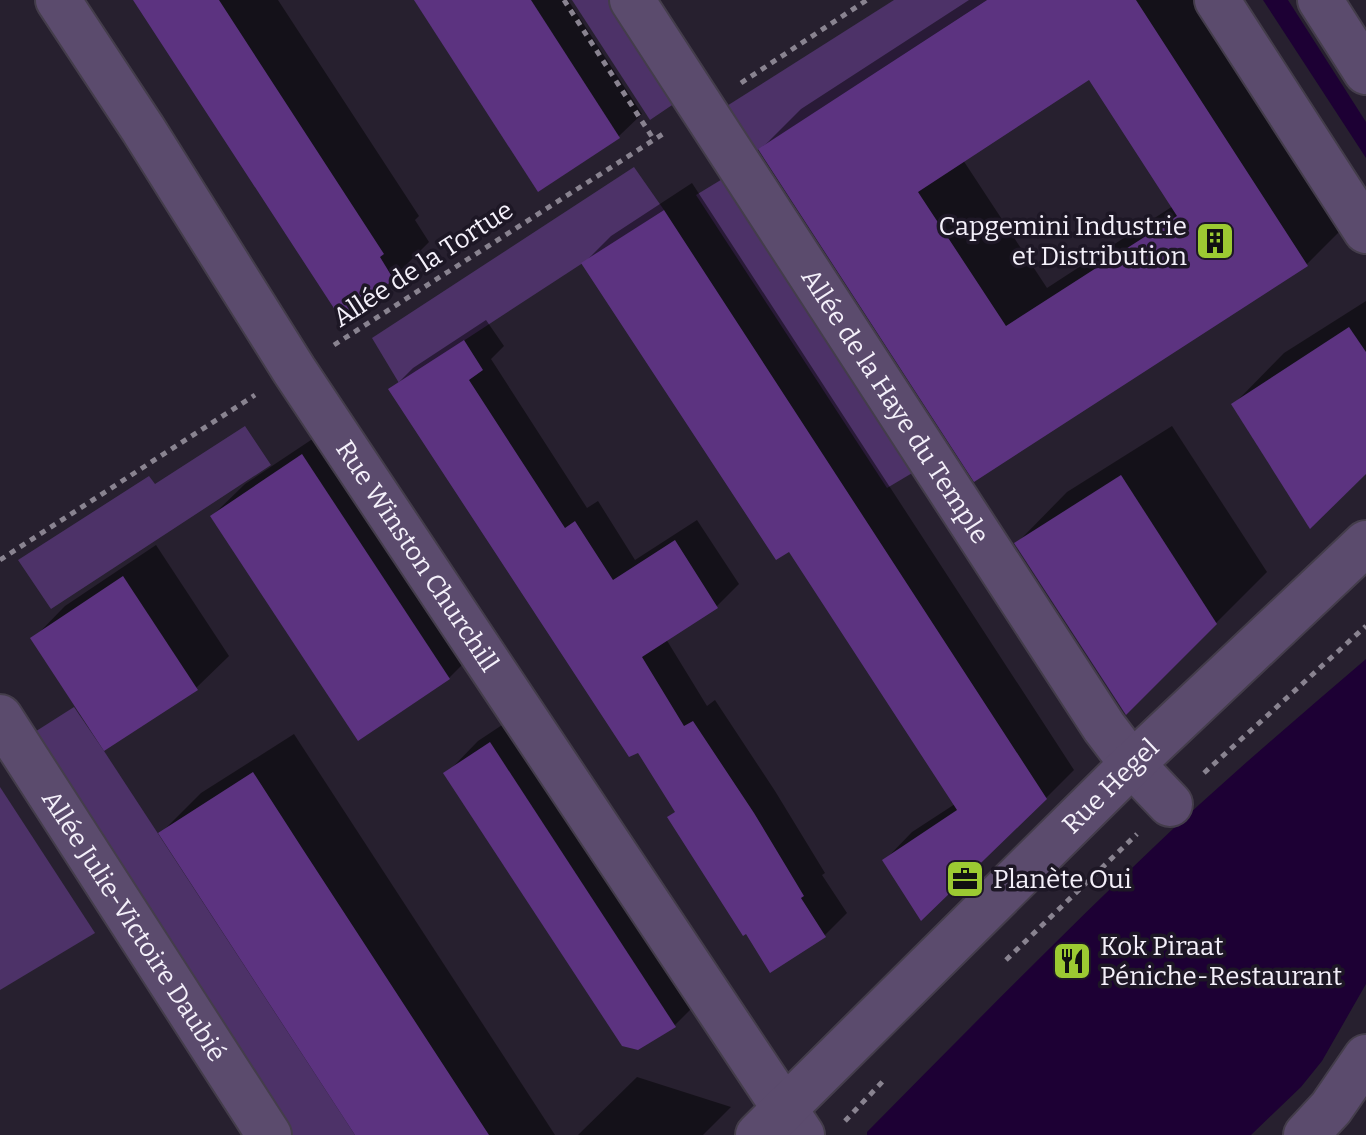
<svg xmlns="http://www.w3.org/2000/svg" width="1366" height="1135" font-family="Bitter,serif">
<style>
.green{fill:#4d3268}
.water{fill:#1d0034}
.shadow{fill:#0007;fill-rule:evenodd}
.building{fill:#5c3380;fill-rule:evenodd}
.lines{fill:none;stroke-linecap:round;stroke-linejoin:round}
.minor-casing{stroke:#443d4b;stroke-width:48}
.path{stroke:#898390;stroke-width:5;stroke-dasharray:6 6;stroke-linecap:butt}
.minor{stroke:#5b4b6d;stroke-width:44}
.labels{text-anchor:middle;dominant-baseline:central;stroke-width:7;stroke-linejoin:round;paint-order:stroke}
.poi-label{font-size:26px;fill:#f4f0fa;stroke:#1d1725;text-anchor:start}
.street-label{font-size:26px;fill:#f4f0fa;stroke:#1d1725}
</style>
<rect width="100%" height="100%" fill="#27202f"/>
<g class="green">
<polygon points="572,0 617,0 681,99 650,120"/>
<polygon points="894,0 987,0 751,154 722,109"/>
<polygon points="634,167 664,210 399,383 372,338"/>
<polygon points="729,175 919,469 887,488 696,195"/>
<polygon points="245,426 271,465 51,609 18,560 149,476 155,484"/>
<polygon points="74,707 104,751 355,1135 291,1135 30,735"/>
<polygon points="0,787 95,933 0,990"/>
</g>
<g class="water">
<polygon points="1263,0 1288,0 1366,122 1366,158"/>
<path d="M1366,659V984L1322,1061L1301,1087L1251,1135H867V1132C962,1036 1058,938 1156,845C1224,780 1295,720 1366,659Z"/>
</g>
<g class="shadow">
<polygon points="136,0 278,0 419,216 415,220 429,242 393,278"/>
<polygon points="416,0 568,0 642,114 619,136 539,189"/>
<path d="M969,0H1201L1347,224L1307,264L975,479L761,149L801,109ZM1089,77L1173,206L1047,288L963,160Z"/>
<polygon points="692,183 1074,770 1046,798 885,860 912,832 955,804 790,549 583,264 611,236"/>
<polygon points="1366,301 1366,471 1234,404 1284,353"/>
<polygon points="486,320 504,346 491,359 587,508 598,501 635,560 697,520 739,584 717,606 666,639 707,706 715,700 775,791 825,873 822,875 847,913 825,935 771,970 638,750 391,390 413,368"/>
<polygon points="335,424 481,646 449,678 212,516 245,484"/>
<polygon points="1172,426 1267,572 1127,712 1017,543 1067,492"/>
<polygon points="156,545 229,656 196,688 33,639 65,606"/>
<polygon points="523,711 707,993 675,1025 638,1047 446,774 478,741"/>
<polygon points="294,734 555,1135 357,1135 161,833 201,793"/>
<polygon points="637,1077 731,1107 703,1135 578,1135"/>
</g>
<g class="building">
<polygon points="133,0 219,0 384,254 380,257 394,280 339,316"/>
<polygon points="414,0 531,0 620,138 538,192"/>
<path d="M987,0H1136L1308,266L974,482L758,149ZM1089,80L1177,216L1006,326L918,192Z"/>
<polygon points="664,210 1047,799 921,921 882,860 957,810 789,552 776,560 581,263"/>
<polygon points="1349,327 1366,352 1366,474 1310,529 1231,404"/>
<polygon points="464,340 483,370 469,380 565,528 575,521 613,580 675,540 718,608 642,657 684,726 693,721 754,813 804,896 801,898 826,937 770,973 746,934 743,936 667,817 675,812 638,753 629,757 388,389"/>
<polygon points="302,454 450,679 358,741 210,516"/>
<polygon points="1121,475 1217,624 1126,715 1014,543"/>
<polygon points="123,576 198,690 104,751 30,638"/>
<polygon points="490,742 676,1027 638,1050 622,1046 443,773"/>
<polygon points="253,772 302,848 489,1135 355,1135 158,833"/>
</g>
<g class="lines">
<defs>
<g id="minor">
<path id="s1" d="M58,0L143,129L294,370L802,1135"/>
<path id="s2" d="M632,0L1104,727L1132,764L1170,804"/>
<polyline points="1217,0 1366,231"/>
<polyline points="1320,0 1366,72"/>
<path id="s3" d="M0,717L269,1135"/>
<path id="s4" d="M758,1135L1132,764L1366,543"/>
<polyline points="1306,1135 1331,1108 1366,1057"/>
</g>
</defs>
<use href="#minor" class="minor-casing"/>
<g class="path">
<polyline points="564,0 654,140"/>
<polyline points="741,83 867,0"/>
<polyline points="334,345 666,132"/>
<polyline points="0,560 255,395"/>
<polyline points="1204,773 1366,626"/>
<polyline points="1006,960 1137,834"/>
<polyline points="845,1121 885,1079"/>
</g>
<use href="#minor" class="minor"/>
</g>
<defs>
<symbol id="building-square" viewBox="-11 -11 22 22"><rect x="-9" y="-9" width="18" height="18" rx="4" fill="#9cca32" stroke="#1d1725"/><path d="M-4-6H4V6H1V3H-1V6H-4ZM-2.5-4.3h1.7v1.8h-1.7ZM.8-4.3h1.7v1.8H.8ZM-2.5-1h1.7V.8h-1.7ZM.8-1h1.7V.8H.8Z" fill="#111"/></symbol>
<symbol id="office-square" viewBox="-11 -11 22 22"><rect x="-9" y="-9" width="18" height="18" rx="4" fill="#9cca32" stroke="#1d1725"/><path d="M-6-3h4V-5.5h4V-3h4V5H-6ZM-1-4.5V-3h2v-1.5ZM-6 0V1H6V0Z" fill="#111"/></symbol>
<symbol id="restaurant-square" viewBox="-11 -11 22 22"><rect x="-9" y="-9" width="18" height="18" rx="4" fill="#9cca32" stroke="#1d1725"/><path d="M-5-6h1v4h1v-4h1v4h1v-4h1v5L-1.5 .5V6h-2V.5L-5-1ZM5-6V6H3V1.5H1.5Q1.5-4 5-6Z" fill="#111"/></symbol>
</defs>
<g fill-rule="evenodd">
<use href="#building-square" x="1193" y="219" width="44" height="44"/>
<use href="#office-square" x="943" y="857" width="44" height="44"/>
<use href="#restaurant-square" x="1050" y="939" width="44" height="44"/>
</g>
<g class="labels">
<g class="poi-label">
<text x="1187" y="226" text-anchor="end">Capgemini Industrie<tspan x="1187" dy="30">et Distribution</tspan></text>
<text x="993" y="879">Planète Oui</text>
<text x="1100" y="946">Kok Piraat<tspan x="1100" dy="30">Péniche-Restaurant</tspan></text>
</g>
<g class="street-label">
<text transform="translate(423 264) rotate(-33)">Allée de la Tortue</text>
<text stroke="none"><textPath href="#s2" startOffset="484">Allée de la Haye du Temple</textPath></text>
<text stroke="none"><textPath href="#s1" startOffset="662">Rue Winston Churchill</textPath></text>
<text stroke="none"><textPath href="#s4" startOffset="496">Rue Hegel</textPath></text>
<text stroke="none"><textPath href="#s3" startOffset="248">Allée Julie-Victoire Daubié</textPath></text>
</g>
</g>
</svg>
